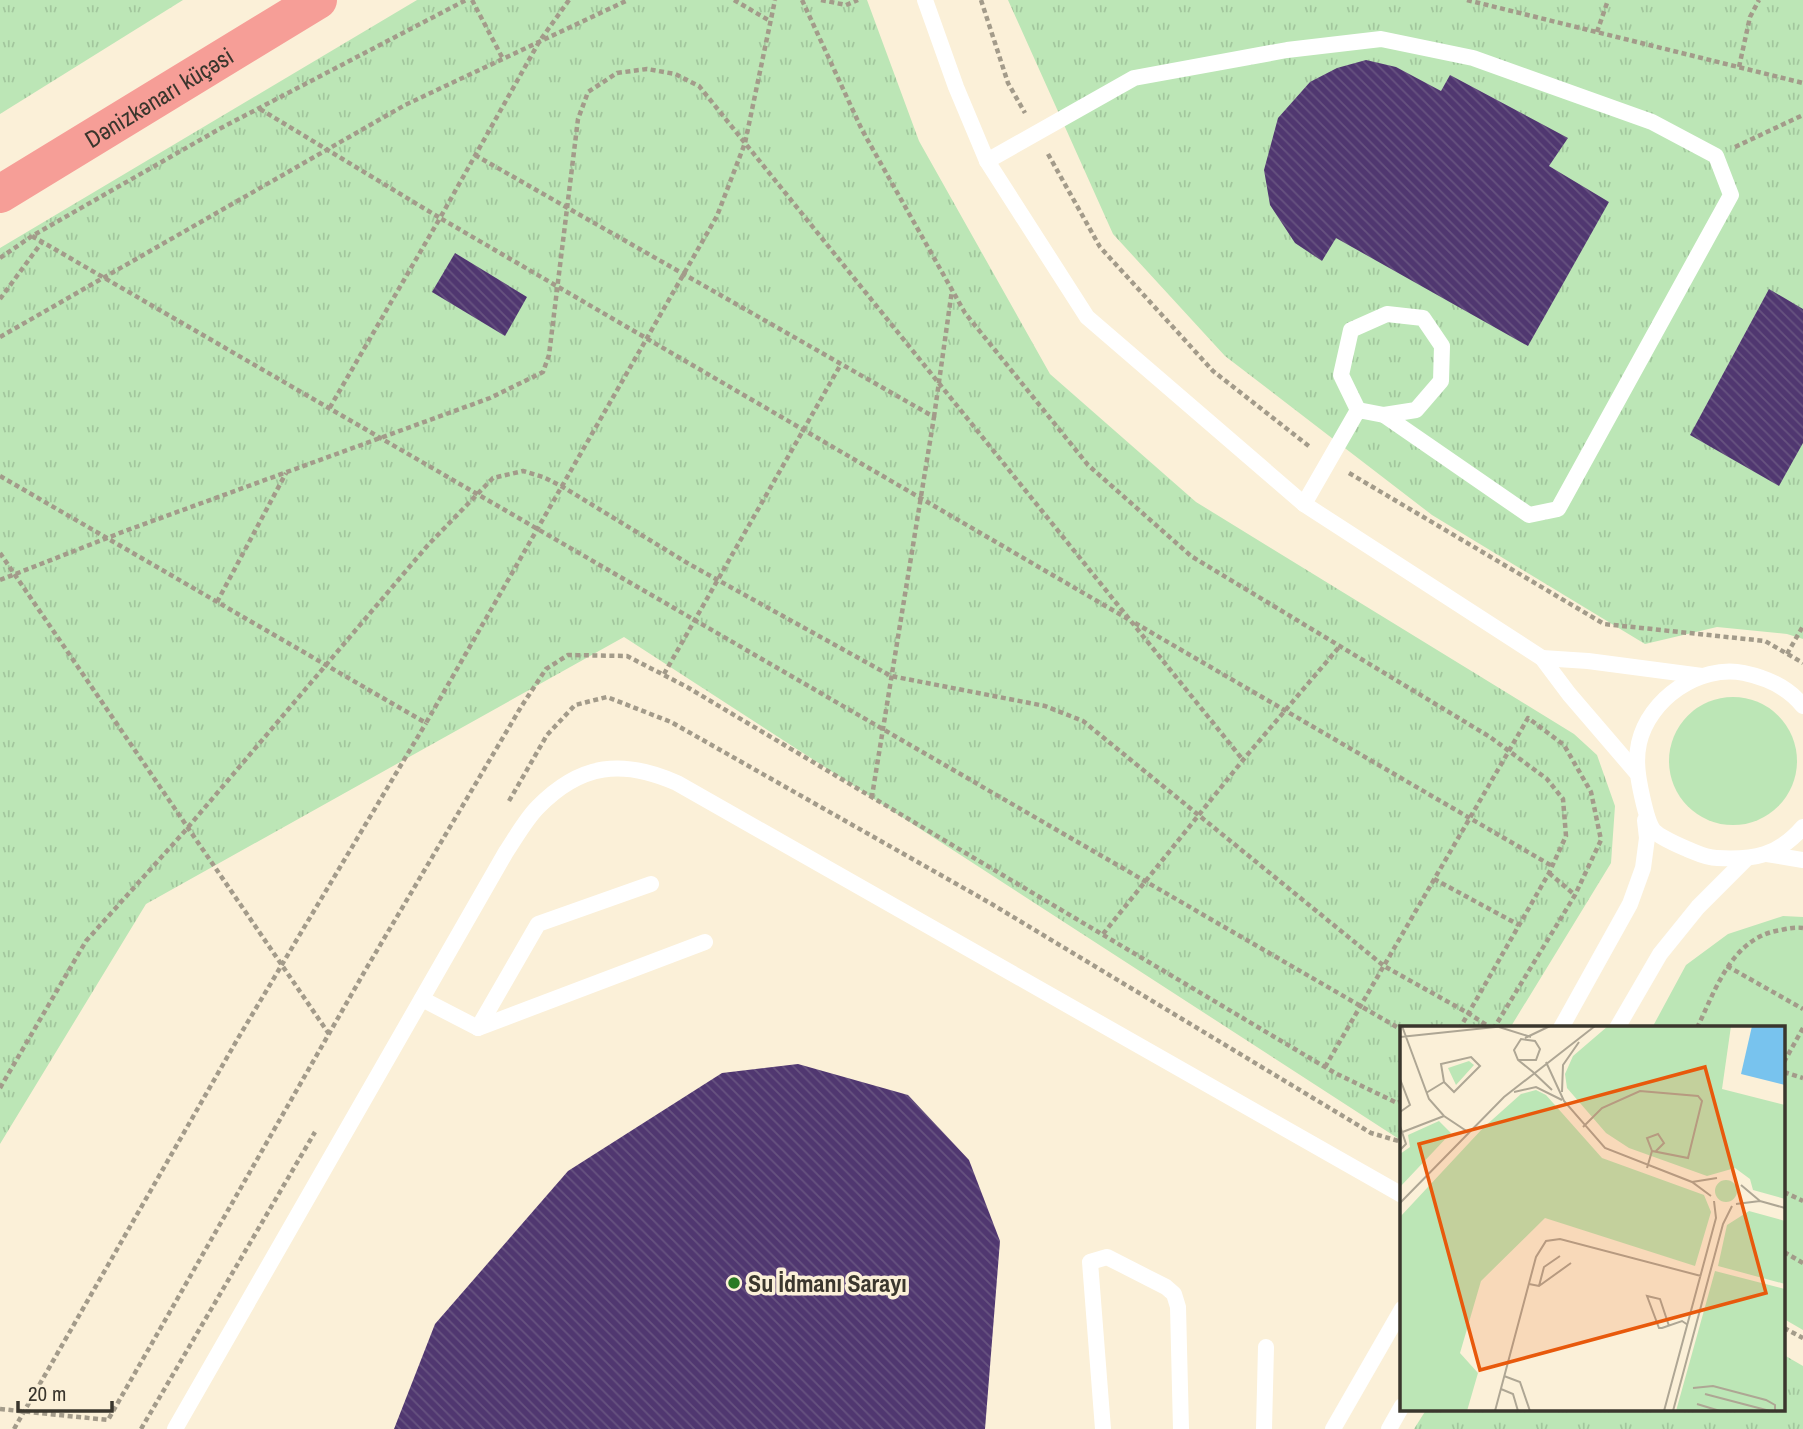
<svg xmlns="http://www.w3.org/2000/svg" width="1803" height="1429" font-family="'Archivo Narrow',sans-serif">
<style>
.grass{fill:#bce6b6}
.park{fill:url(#park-tufts)}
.building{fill:url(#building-back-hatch)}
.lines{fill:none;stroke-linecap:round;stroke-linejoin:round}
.path{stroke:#a39b8a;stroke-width:4.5;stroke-dasharray:5 3.5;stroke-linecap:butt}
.lane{stroke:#fff;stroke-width:16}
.highway{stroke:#f69e97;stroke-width:38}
.poi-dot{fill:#297a24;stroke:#fbf0d8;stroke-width:2.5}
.labels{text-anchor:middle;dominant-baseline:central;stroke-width:7;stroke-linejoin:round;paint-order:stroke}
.street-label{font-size:24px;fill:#3a362d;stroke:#fbf0d8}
.poi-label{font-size:24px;font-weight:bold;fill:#3a362d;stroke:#fbf0d8;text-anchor:start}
.inset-road{fill:none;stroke:#aea694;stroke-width:2}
.view{fill:#e8590c;fill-opacity:0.15;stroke:#e8590c;stroke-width:3.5}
.inset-edge{fill:none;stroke:#3a362d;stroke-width:3.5}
</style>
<defs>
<pattern id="park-tufts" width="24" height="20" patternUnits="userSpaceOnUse" patternTransform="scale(1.75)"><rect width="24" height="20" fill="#bce6b6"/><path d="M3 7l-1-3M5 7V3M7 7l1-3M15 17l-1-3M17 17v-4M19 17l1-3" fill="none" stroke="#a2c69d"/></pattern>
<pattern id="building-back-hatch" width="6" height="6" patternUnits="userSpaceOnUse" patternTransform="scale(1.75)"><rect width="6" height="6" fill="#503770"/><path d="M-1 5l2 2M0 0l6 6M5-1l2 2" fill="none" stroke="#675380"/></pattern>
</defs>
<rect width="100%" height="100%" fill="#fbf0d8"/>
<g class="grass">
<circle cx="1733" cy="761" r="64"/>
<polygon points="1783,916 1803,917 1803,1330 1784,1319 1784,1028 1652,1028 1686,965 1728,934"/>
</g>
<g class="park">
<polygon points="0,0 183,0 0,114"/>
<polygon points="417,0 867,0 919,141 1050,374 1196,502 1574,734 1597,755 1615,806 1611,863 1510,1028 1402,1028 1402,1141 624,637 146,904 0,1144 0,248"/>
<polygon points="1008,0 1803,0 1803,639 1787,634 1717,627 1645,644 1432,515 1225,356 1113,234"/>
<polygon points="1784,1355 1803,1366 1803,1429 1414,1429 1426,1410 1784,1410"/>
</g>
<g class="building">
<polygon points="1366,60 1396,67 1441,91 1450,75 1568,138 1549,166 1609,202 1528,346 1336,238 1322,261 1295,243 1270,205 1264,170 1278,118 1310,82 1337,68"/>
<polygon points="455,253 527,297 505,336 432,292"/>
<polygon points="1769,289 1803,309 1803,443 1779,486 1690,435"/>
<polygon points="798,1064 908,1095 969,1160 1000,1241 985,1429 394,1429 435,1324 568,1171 722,1073"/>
</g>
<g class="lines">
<g class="path">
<polyline points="472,0 503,59"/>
<polyline points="569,0 539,42 440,218 1128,619"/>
<polyline points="734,0 770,21"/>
<polyline points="802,0 862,130 965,313 1088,465 1191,556 1490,737 1547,779 1563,799 1566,836 1549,873 1460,1028"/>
<polyline points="821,0 846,5 858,0"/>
<polyline points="981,0 1008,83 1025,113"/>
<polyline points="1467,0 1803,83"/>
<polyline points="1597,32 1608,0"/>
<polyline points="1739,67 1750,17 1759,0"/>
<polyline points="260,109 440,218 329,409"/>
<polyline points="1735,147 1803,115"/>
<polyline points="1048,154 1100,247 1213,371 1310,447"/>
<polyline points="475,155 934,417 872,796"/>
<polyline points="32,236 1402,1030"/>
<polyline points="0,258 32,236 221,128 466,0"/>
<polyline points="0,299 42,242"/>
<polyline points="0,337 405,105 628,0"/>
<polyline points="934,417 952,290"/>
<polyline points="1349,473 1604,624 1765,641 1803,663"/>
<polyline points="0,476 426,723 717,216 745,143 775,0"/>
<polyline points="0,553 329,1034"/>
<polyline points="0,580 125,531 490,398 543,372 549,355 578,119 588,92 617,73 647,69 675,74 699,86 1243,760"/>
<polyline points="217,602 286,473"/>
<polyline points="1135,623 1552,866"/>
<polyline points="1787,654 1803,626"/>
<polyline points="664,674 841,364"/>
<polyline points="509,801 547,735 575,705 607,697 671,722 990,903 1371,1133 1402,1142"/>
<polyline points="1549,873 1575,895"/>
<polyline points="1434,879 1519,925"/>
<polyline points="1103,934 1243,760 1340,646"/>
<polyline points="1727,966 1803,1009"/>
<path d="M1697,1028C1716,989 1732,937 1781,930C1789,928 1796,927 1803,928"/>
<polyline points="1784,1062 1803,1028"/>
<polyline points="1325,1067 1528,718 1564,745 1591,792 1601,840 1575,895 1494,1028"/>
<polyline points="1784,1072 1803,1078"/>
<polyline points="0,1088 86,941 184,832 428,545 493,478 523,471 543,477 563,487 689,564 891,676 1045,706 1083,721 1384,966 1468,1013 1491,1028"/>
<polyline points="1784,1192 1803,1201"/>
<polyline points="1784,1252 1803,1263"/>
<polyline points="1784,1328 1803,1338"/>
<polyline points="0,1409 108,1420 366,969 521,707 546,669 568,655 627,656 687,687 1335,1073 1397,1103 1402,1101"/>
<polyline points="14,1429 237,1040 426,723"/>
<polyline points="141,1429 315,1132"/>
</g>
<g class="lane">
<polyline points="925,0 956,87 987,161 1087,317 1304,504 1542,658 1569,694 1636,772"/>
<polyline points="987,161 1134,78 1287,50 1381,39 1473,58 1652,122 1716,156 1731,195 1558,509 1529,515 1384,415 1358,410 1304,504"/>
<polyline points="1358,410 1341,375 1351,330 1387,314 1423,318 1442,346 1441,381 1416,410 1384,415"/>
<polyline points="1542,658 1588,661 1702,676"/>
<path d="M1803,706C1788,687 1768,678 1744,673C1699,664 1649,699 1639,743C1635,761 1638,778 1642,796C1644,805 1648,824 1654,831C1661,838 1678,845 1687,849C1697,853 1706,858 1717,858C1754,860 1778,856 1803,827"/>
<polyline points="1767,854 1803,860"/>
<polyline points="422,999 478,1028 705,942"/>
<polyline points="478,1028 538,924 651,884"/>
<polyline points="1561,1028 1630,904 1643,868 1647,838 1645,820"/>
<polyline points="1617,1028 1660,954 1698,907 1746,859"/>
<path d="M175,1429L506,852C516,837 526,819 538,807C581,763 623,759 677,783L1402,1195"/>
<polyline points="1103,1429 1090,1262 1107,1257 1166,1287 1174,1294 1178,1307 1181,1429"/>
<polyline points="1264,1429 1266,1347"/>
<polyline points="1333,1429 1402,1309"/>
<polyline points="1389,1429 1402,1406"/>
</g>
<path class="highway" id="s1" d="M0,194L318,0"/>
</g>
<circle class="poi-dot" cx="734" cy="1283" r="7"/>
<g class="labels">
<g class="street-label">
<text stroke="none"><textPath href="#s1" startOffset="186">Dənizkənarı küçəsi</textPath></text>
</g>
<g class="poi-label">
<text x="748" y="1283">Su İdmanı Sarayı</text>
</g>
</g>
<g transform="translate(1400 1026)">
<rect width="385" height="385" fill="#fbf0d8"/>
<path d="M69,35L74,39L56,59L48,42ZM315 165a11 11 0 1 1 22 0a11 11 0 1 1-22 0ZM349,185L385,195V258L318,240L327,199Z" fill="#bce6b6"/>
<path d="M208,0H331L322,63L385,79V173L353,164L350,153L335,142L307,150L229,122L206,107L167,62L165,48L173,30ZM136,64L146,69L202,132L304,169L311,186L295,240L145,192L81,255L60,327L78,347L67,385H0V191L83,102L121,68ZM39,95L51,107L0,161V128L10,121L8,109ZM315,245L385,263V385H276Z" fill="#bce6b6"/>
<path d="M352,0H385V59L341,48Z" fill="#78c3ee"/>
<path class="inset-road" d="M2,0L29,73L44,90L68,106M99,1L131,11M0,11L105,0M125,12L150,0M71,31L80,40L54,66L44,56L41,38ZM118,34H136L140,23L135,15L121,13L114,24L118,34L133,46M146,36L164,75L205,122L292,156L311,170M133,46L152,64M0,53L10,79L0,86M114,66L136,61L162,74M162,66L163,39L179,16M26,67L44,56M0,100L6,118L0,124M183,101L202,82L240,65L298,70L302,75L288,132L252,125L247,142M0,107L44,90M252,125L247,112L258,108L264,117L256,125M292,156L317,152M341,159L360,175M0,177L104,71L195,0M336,178L360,175L385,182M129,258L139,260L171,237M139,260L144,241L160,230M269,300L260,273L247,270L259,302H262L282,295L288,299M104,350L120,356L130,385M293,362L313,360L366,374L375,379V385M101,363L113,368L118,385M305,368L370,385M297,378L320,385M95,385L136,231L146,215L160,213L301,250M264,385L316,192L314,175M273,385L323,198L332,180"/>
<path class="view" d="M305,41L366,267L80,344L19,118Z"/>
<rect width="385" height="385" class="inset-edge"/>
</g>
<path d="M18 1401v10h94v-10" fill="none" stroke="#3a362d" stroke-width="3.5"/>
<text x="28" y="1401" font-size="21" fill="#3a362d" stroke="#fbf0d8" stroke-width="5" paint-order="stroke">20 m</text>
</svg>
